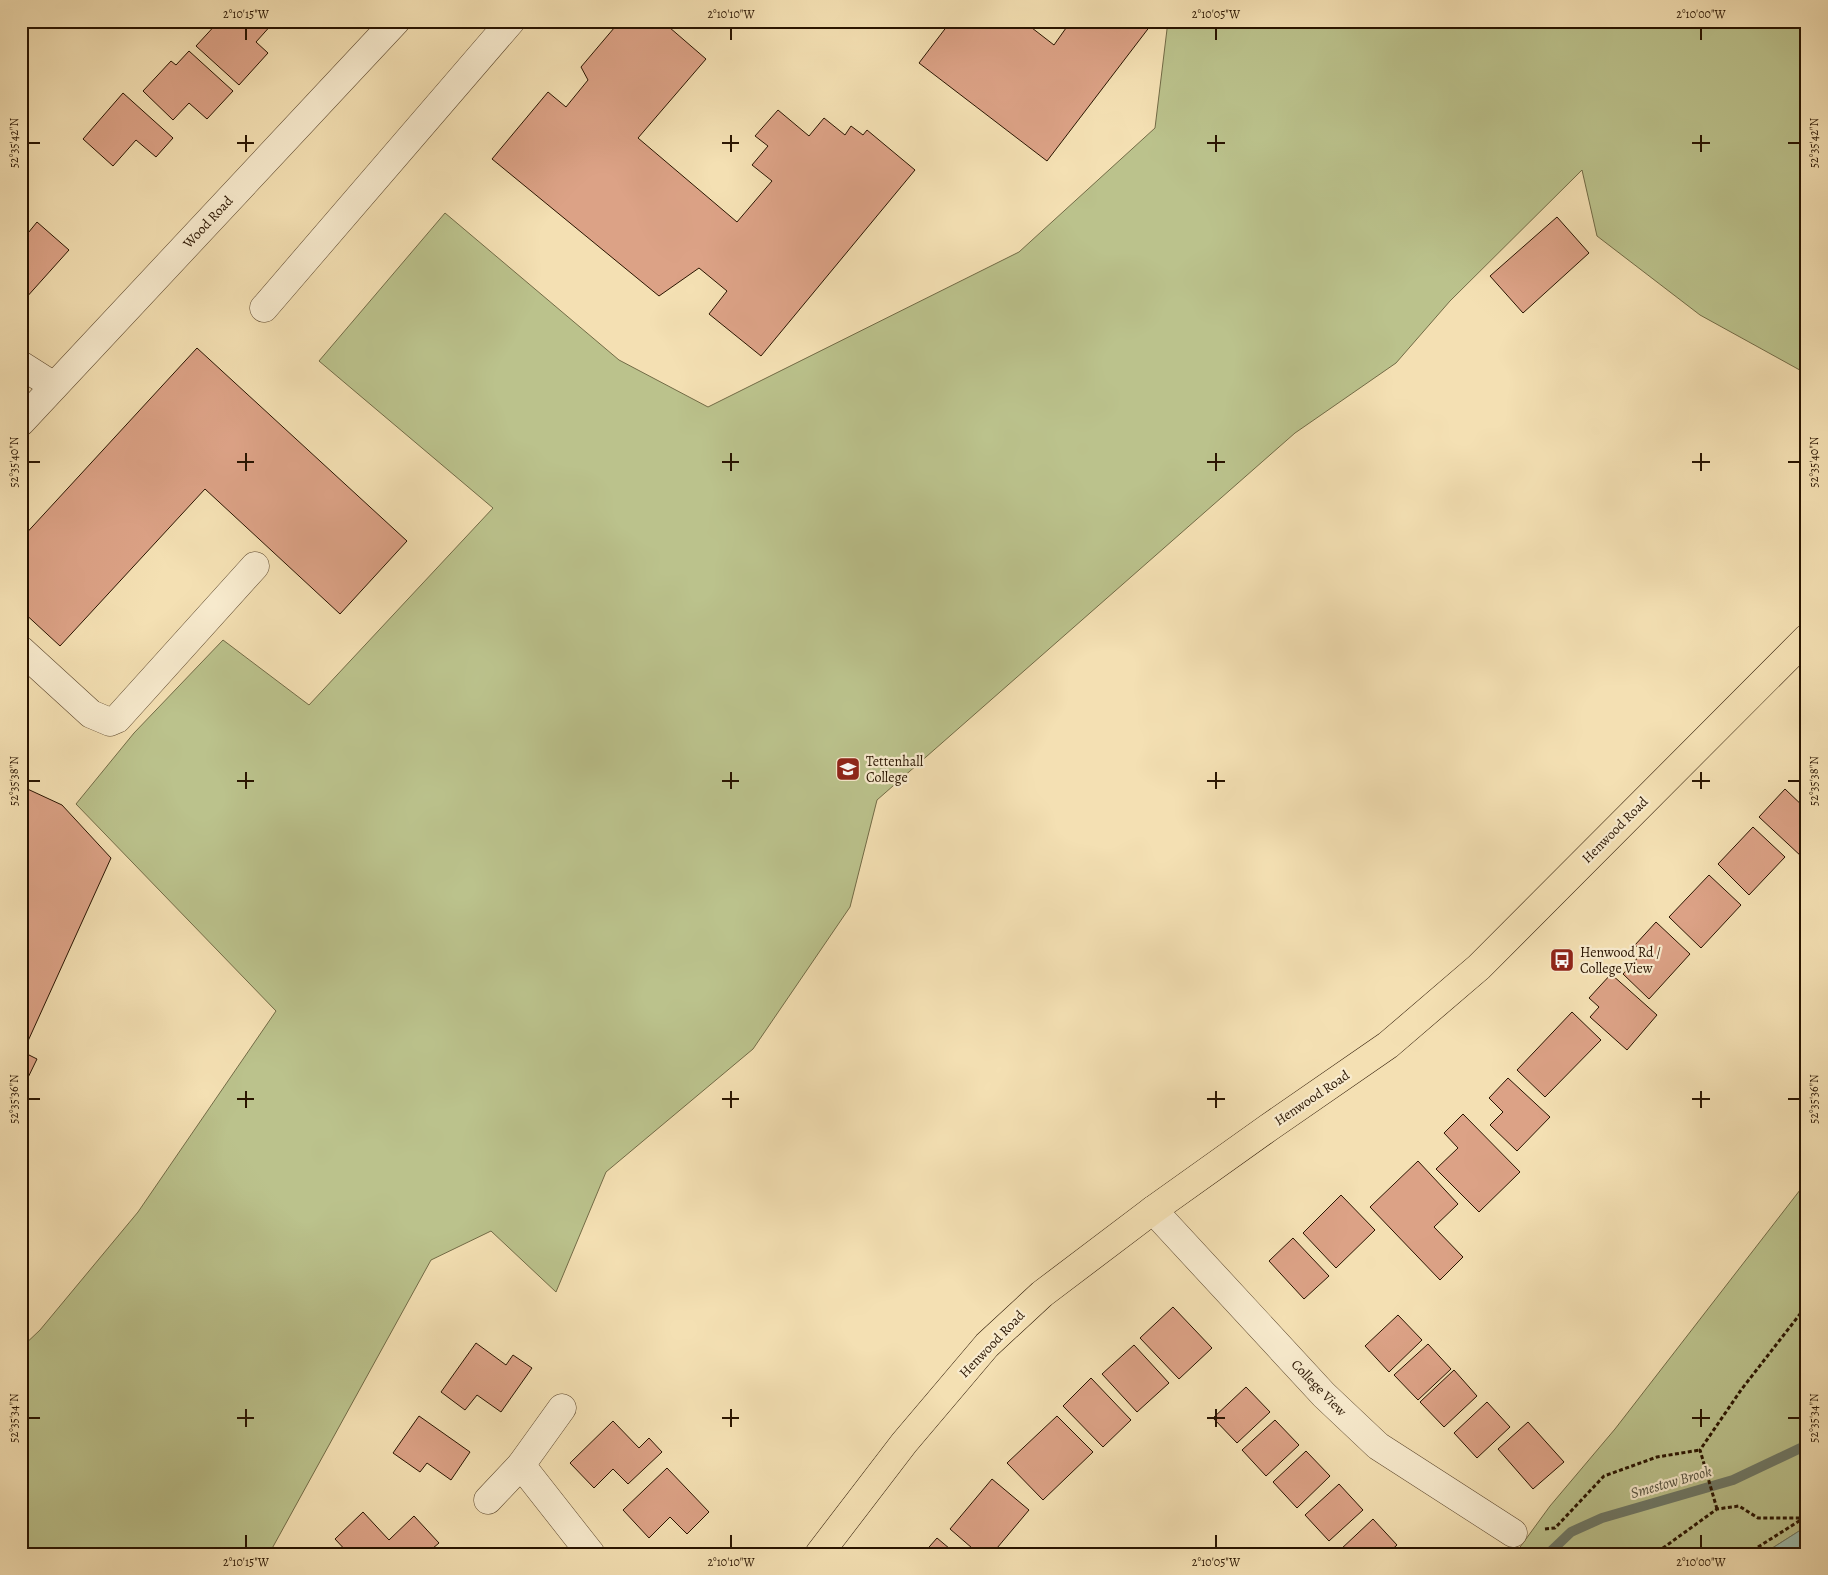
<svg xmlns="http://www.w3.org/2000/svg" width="1828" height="1575" font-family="Alegreya,serif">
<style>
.green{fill:#bbc28c;stroke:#726b46}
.water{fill:#9cbdae;stroke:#6e7968}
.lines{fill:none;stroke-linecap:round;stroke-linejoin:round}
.stream{stroke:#6e7968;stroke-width:10}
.building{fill:#dca286;stroke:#291400}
.minor-casing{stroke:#5c472d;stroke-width:29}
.major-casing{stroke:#291400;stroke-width:29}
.path{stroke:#291400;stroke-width:3;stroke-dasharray:4 2.5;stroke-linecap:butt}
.minor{stroke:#f8ebce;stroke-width:28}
.major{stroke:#f4e0b3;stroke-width:28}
.ticks{fill:none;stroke:#291400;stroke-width:2}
.labels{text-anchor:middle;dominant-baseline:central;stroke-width:4.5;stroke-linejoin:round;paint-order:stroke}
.street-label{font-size:14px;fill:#291400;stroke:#f8ebce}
.poi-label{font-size:14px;fill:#291400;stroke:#f8ebce;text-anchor:start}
.water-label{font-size:15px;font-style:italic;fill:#514f3d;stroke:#f8ebce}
.neatline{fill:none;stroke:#291400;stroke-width:2}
.ticks-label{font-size:12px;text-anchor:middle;fill:#291400}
</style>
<rect width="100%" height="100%" fill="#f4e0b3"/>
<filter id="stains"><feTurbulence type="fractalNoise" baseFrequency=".004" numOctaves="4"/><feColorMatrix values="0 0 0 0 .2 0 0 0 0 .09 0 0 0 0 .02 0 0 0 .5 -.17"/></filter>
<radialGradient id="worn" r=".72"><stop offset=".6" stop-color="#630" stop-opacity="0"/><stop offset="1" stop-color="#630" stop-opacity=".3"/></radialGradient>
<g class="green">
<polygon points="1168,21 1807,21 1807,374 1700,315 1597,236 1582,170 1450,301 1396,363 1295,433 877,800 850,907 753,1049 606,1172 556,1292 491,1231 431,1260 269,1554 21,1554 21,1348 40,1330 138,1212 276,1011 76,804 134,733 223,640 309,705 493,508 319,361 445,213 619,360 708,407 1019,252 1155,128"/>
<polygon points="1807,1181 1807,1526 1763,1554 1515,1554 1550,1506 1615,1429"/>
</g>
<polygon class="water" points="1807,1526 1807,1554 1763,1554"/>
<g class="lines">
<polyline class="stream" points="1548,1554 1571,1532 1602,1518 1733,1480 1807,1445"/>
</g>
<g class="building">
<polygon points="219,21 271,21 273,23 256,42 268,53 239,85 196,46"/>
<polygon points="620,21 662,21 706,59 638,138 737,222 772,181 752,165 768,146 755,136 778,110 809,136 824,118 845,135 851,126 863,135 867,130 915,170 761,356 709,314 727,291 699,268 659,296 492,159 548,92 566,107 588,80 581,67"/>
<polygon points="951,21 1023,21 1054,45 1071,21 1154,21 1047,161 919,63"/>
<polygon points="189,51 233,91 207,119 189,103 173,120 143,91 171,61 176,65"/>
<polygon points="123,93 173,138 156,157 136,140 113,166 83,139"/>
<polygon points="1557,217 1589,253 1523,313 1490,276"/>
<polygon points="37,222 69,250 25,299 21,296 21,236 24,238"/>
<polygon points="197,348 407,541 340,614 205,489 60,646 21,610 21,539"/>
<polygon points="21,786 62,805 111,858 23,1052 37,1059 21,1092"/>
<polygon points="1785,789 1807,810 1807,852 1802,857 1759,817"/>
<polygon points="1753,827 1785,857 1749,895 1718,864"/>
<polygon points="1709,875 1741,905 1701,948 1669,917"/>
<polygon points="1656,922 1690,954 1649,999 1623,974 1643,952 1635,945"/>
<polygon points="1611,974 1657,1015 1627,1050 1590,1017 1599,1007 1589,998"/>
<polygon points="1572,1012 1601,1040 1545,1097 1517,1070"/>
<polygon points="1508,1078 1550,1117 1517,1151 1490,1125 1503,1112 1489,1098"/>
<polygon points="1463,1114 1520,1172 1479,1212 1436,1169 1458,1148 1444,1133"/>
<polygon points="1418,1161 1458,1204 1434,1227 1463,1257 1440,1280 1370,1207"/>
<polygon points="1341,1195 1375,1230 1336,1268 1303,1233"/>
<polygon points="1293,1238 1329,1276 1304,1299 1269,1261"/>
<polygon points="1173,1307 1212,1348 1179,1379 1140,1338"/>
<polygon points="1398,1315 1422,1340 1389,1372 1365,1346"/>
<polygon points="476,1343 506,1365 513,1355 532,1368 501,1412 477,1395 465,1410 441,1392"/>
<polygon points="1428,1344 1451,1369 1418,1400 1394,1375"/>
<polygon points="1134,1345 1169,1383 1137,1412 1102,1374"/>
<polygon points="1454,1370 1477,1396 1444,1427 1420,1402"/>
<polygon points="1091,1378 1131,1420 1103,1447 1063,1406"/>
<polygon points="1246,1387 1270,1412 1237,1443 1213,1418"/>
<polygon points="1487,1402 1510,1427 1477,1458 1454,1433"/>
<polygon points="419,1416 470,1452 451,1480 427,1463 420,1472 393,1453"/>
<polygon points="1057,1416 1093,1452 1043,1500 1007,1463"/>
<polygon points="1275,1420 1299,1445 1266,1476 1242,1450"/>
<polygon points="613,1421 639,1448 649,1438 662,1452 628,1484 613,1469 594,1488 570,1463"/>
<polygon points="1528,1422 1564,1462 1533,1489 1498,1449"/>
<polygon points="1306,1451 1330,1476 1297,1508 1273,1482"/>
<polygon points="667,1468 709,1512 687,1534 670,1517 649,1538 623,1510"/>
<polygon points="992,1479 1029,1510 992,1554 979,1554 950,1529"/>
<polygon points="1339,1484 1363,1510 1329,1541 1305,1515"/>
<polygon points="363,1512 389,1540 414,1516 439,1543 426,1554 349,1554 335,1539"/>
<polygon points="1373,1519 1397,1545 1387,1554 1343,1554 1340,1550"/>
<polygon points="937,1538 956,1554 923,1554"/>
</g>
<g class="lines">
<defs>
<g id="minor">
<polyline points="264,308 511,21"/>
<polyline points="21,365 54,386"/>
<polyline points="21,422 396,21"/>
<polyline points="21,650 91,714 110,722 117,719 255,566"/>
<polyline points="1153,1210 1324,1395 1378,1446 1513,1533"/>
<polyline points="521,1465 591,1554"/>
<polyline points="488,1500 521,1465 562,1408"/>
</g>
<polyline id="major" points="819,1554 904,1443 987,1345 1042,1294 1153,1210 1268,1128 1388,1045 1479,967 1807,638"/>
</defs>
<use href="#minor" class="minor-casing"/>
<use href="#major" class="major-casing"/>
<g class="path">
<polyline points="1717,1509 1700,1450 1741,1390 1807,1305"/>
<polyline points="1545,1529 1555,1528 1604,1476 1657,1457 1700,1450"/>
<polyline points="1651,1554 1663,1548 1717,1509 1739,1506 1758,1518 1805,1518"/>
<polyline points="1747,1554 1807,1516"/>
</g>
<use href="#minor" class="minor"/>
<use href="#major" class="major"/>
</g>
<path class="ticks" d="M246,28V40M731,28V40M1216,28V40M1701,28V40M246,135V152M731,135V152M1216,135V152M1701,135V152M28,143H40M237,143H254M722,143H739M1207,143H1225M1692,143H1710M1788,143H1800M246,453V471M731,453V471M1216,453V471M1701,453V471M28,462H40M237,462H254M722,462H739M1207,462H1225M1692,462H1710M1788,462H1800M246,772V789M731,772V789M1216,772V789M1701,772V789M28,781H40M237,781H254M722,781H739M1207,781H1225M1692,781H1710M1788,781H1800M246,1091V1108M731,1091V1108M1216,1091V1108M1701,1091V1108M28,1099H40M237,1099H254M722,1099H739M1207,1099H1225M1692,1099H1710M1788,1099H1800M246,1409V1427M731,1409V1427M1216,1409V1427M1701,1409V1427M28,1418H40M237,1418H254M722,1418H739M1207,1418H1225M1692,1418H1710M1788,1418H1800M246,1535V1548M731,1535V1548M1216,1535V1548M1701,1535V1548"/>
<defs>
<symbol id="school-square" viewBox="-11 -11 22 22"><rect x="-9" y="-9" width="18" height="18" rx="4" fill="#8f2418" stroke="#f8ebce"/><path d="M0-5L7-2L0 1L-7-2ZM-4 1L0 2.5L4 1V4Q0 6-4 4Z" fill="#fff"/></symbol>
<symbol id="bus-square" viewBox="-11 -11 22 22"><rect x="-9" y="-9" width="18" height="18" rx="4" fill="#8f2418" stroke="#f8ebce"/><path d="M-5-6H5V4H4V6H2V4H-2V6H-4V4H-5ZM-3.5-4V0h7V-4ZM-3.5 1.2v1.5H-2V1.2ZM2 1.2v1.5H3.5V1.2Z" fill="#fff"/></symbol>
</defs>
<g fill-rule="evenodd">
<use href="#school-square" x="834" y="755" width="28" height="28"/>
<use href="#bus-square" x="1548" y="946" width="28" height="28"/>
</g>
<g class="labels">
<g class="street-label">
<text transform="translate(208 222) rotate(-47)">Wood Road</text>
<text transform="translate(1615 830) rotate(-45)">Henwood Road</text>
<text transform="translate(1312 1098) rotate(-34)">Henwood Road</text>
<text transform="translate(992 1344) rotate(-46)">Henwood Road</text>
<text transform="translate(1319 1388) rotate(46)">College View</text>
</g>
<g class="poi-label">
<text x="866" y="761">Tettenhall<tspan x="866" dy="16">College</tspan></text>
<text x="1580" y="952">Henwood Rd /<tspan x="1580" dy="16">College View</tspan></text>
</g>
<g class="water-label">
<text transform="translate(1671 1482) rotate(-16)">Smestow Brook</text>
</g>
</g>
<rect width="1828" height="1575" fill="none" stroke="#f4e0b3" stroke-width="55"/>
<rect x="28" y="28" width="1772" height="1520" class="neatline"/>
<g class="ticks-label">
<text x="246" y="18">2°10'15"W</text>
<text x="731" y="18">2°10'10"W</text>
<text x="1216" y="18">2°10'05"W</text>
<text x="1701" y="18">2°10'00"W</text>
<text transform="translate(14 143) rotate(-90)" y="4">52°35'42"N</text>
<text transform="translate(1814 143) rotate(-90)" y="4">52°35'42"N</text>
<text transform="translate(14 462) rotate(-90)" y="4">52°35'40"N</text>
<text transform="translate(1814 462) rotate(-90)" y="4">52°35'40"N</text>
<text transform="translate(14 781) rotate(-90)" y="4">52°35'38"N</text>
<text transform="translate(1814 781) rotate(-90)" y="4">52°35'38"N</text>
<text transform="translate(14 1099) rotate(-90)" y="4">52°35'36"N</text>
<text transform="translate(1814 1099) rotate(-90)" y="4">52°35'36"N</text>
<text transform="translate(14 1418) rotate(-90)" y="4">52°35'34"N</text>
<text transform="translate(1814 1418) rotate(-90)" y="4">52°35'34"N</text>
<text x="246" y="1566">2°10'15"W</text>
<text x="731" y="1566">2°10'10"W</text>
<text x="1216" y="1566">2°10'05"W</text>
<text x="1701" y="1566">2°10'00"W</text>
</g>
<rect width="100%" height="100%" filter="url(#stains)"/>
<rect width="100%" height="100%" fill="url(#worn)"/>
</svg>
